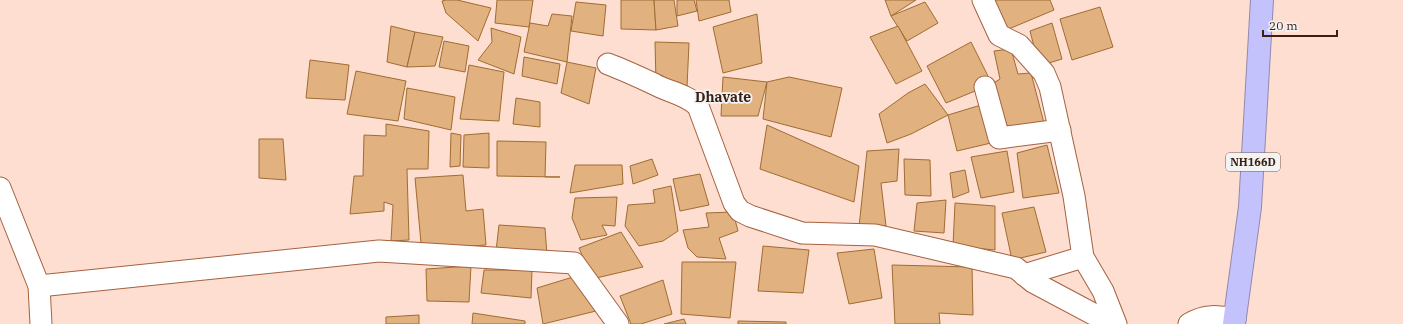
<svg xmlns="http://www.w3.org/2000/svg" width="1403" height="324" font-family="'IBM Plex Serif',serif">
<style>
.building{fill:#e1b180;stroke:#a06c32}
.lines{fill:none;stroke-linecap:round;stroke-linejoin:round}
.street-casing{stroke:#a56240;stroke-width:23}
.highway-casing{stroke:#9489aa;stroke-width:24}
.street{stroke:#fff;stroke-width:21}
.highway{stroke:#c4c2fc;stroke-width:22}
.labels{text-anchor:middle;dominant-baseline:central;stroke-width:3.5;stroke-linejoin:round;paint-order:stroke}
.shield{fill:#f3f3f3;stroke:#725f55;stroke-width:1}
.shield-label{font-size:11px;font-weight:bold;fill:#3b1f11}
.quarter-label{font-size:14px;font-weight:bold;fill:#3b1f11;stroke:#f3f3f3}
</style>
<rect width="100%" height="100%" fill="#fdded0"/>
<g class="building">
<polygon points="446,0 457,0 491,8 478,41 446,13 442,1"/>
<polygon points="497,0 533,0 529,27 495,23"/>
<polygon points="621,0 654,0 656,30 621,29"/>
<polygon points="654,0 674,0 678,26 656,30"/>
<polygon points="677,0 694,0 697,11 677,16"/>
<polygon points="696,0 729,0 731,12 699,21"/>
<polygon points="885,0 916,0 891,16"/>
<polygon points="992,0 1050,0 1054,10 1004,31"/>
<polygon points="576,2 606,5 603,36 571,31"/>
<polygon points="925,2 938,23 907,41 891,16"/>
<polygon points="1100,7 1113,47 1072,60 1060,19"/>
<polygon points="552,14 572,16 567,62 524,52 530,23 548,26"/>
<polygon points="757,14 762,63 723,73 713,27"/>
<polygon points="1052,23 1062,59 1039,66 1030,31"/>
<polygon points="391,26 415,32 407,67 387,62"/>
<polygon points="898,26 922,71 896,84 870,37"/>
<polygon points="491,28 521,37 514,74 478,60 492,42"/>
<polygon points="415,32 443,37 435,66 407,67"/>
<polygon points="444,41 469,46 465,72 439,67"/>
<polygon points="655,42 689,43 687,87 656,83"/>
<polygon points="971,42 992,84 946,103 927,66"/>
<polygon points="1011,49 1018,74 1031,73 1044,123 1009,131 992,84 1000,79 994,51"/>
<polygon points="524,57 560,64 557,84 522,76"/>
<polygon points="310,60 349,65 345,100 306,98"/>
<polygon points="567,62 596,68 589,104 561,93"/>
<polygon points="469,65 504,72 499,121 460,119"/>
<polygon points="356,71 406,81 398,121 347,114"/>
<polygon points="723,77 767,82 758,116 721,116"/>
<polygon points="789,77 842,88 831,137 763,119 767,82"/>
<polygon points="925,84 948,115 911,134 887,143 879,114 908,93"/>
<polygon points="407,88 455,97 451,130 404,119"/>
<polygon points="516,98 540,102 540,127 513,124"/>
<polygon points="981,105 991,143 957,151 948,115"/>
<polygon points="386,124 429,131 428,169 407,169 409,240 391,241 393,205 384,202 384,211 350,214 354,176 363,176 364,135 386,136"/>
<polygon points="767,125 859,166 854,202 760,169"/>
<polygon points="451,133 461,135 460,166 450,167"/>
<polygon points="489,133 489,168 463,167 464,135"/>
<polygon points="259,139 283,139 286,180 259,178"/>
<polygon points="497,141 546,142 545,177 560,177 497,176"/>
<polygon points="1047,145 1059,193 1023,198 1017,153"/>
<polygon points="899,149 897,181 881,183 886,226 859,227 867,151"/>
<polygon points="1007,151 1014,192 981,198 971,157"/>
<polygon points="652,159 658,175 633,184 630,166"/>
<polygon points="904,159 930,160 931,196 905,195"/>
<polygon points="575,165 622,165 623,184 570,193"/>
<polygon points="965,170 969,192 953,198 950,173"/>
<polygon points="700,174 709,205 680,211 673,179"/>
<polygon points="463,175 466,211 483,209 486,245 447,248 421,243 415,178"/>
<polygon points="671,186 678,231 663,241 639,246 625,226 628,205 655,203 653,190"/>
<polygon points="617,197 615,226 602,225 607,235 581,240 572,218 575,198"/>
<polygon points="946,200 944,233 914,231 917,203"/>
<polygon points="955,203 995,206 995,250 953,246"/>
<polygon points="1034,207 1046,252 1012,260 1002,213"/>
<polygon points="733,212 738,231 719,238 726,259 697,257 688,248 683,230 709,227 706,213"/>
<polygon points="499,225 545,228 547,255 496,251"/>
<polygon points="621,232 643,267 592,279 579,248"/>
<polygon points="763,246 809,250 803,293 758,291"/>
<polygon points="874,249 882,298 849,304 837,253"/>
<polygon points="682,262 736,262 730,318 681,314"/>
<polygon points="892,265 972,267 973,315 939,313 940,324 895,324"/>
<polygon points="471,266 469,302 427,301 426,269"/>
<polygon points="484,270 532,270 531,298 481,293"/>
<polygon points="573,277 596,311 543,324 537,288"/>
<polygon points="663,280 672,314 641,324 631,324 620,296"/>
<polygon points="473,313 525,321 525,324 472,324"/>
<polygon points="419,315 419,324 386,324 386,317"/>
<polygon points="684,319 686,324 664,324"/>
<polygon points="738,321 786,322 786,324 738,324"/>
</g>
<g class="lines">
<defs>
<g id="street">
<polyline points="983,0 999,35 1019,45 1044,73 1050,87 1074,196 1083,257 1103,291 1116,324"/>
<path d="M608,64C624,70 639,77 654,84C668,92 686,94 698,106L734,203L740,211L750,216L802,233L875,235L1016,268L1033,282L1112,324"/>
<polyline points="985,87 999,138 1060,130"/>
<polyline points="0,188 39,286 41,324"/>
<polyline points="1024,275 1083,257"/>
<polyline points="39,286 379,251 574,263 618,324"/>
<path d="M1189,324C1205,314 1218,316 1235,319"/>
</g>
<polyline id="highway" points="1234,324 1250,207 1262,0"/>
</defs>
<use href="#street" class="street-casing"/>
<use href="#highway" class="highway-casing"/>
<use href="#street" class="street"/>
<use href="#highway" class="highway"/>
</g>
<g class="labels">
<rect class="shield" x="1226" y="153" width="54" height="18" rx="3"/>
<g class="shield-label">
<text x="1253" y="162">NH166D</text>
</g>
<g class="quarter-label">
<text x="723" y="97">Dhavate</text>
</g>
</g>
<path d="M1263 30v6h74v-6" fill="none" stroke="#3b1f11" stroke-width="2"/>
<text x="1269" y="30" font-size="12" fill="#3b1f11" stroke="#f3f3f3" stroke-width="3" paint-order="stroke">20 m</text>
</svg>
